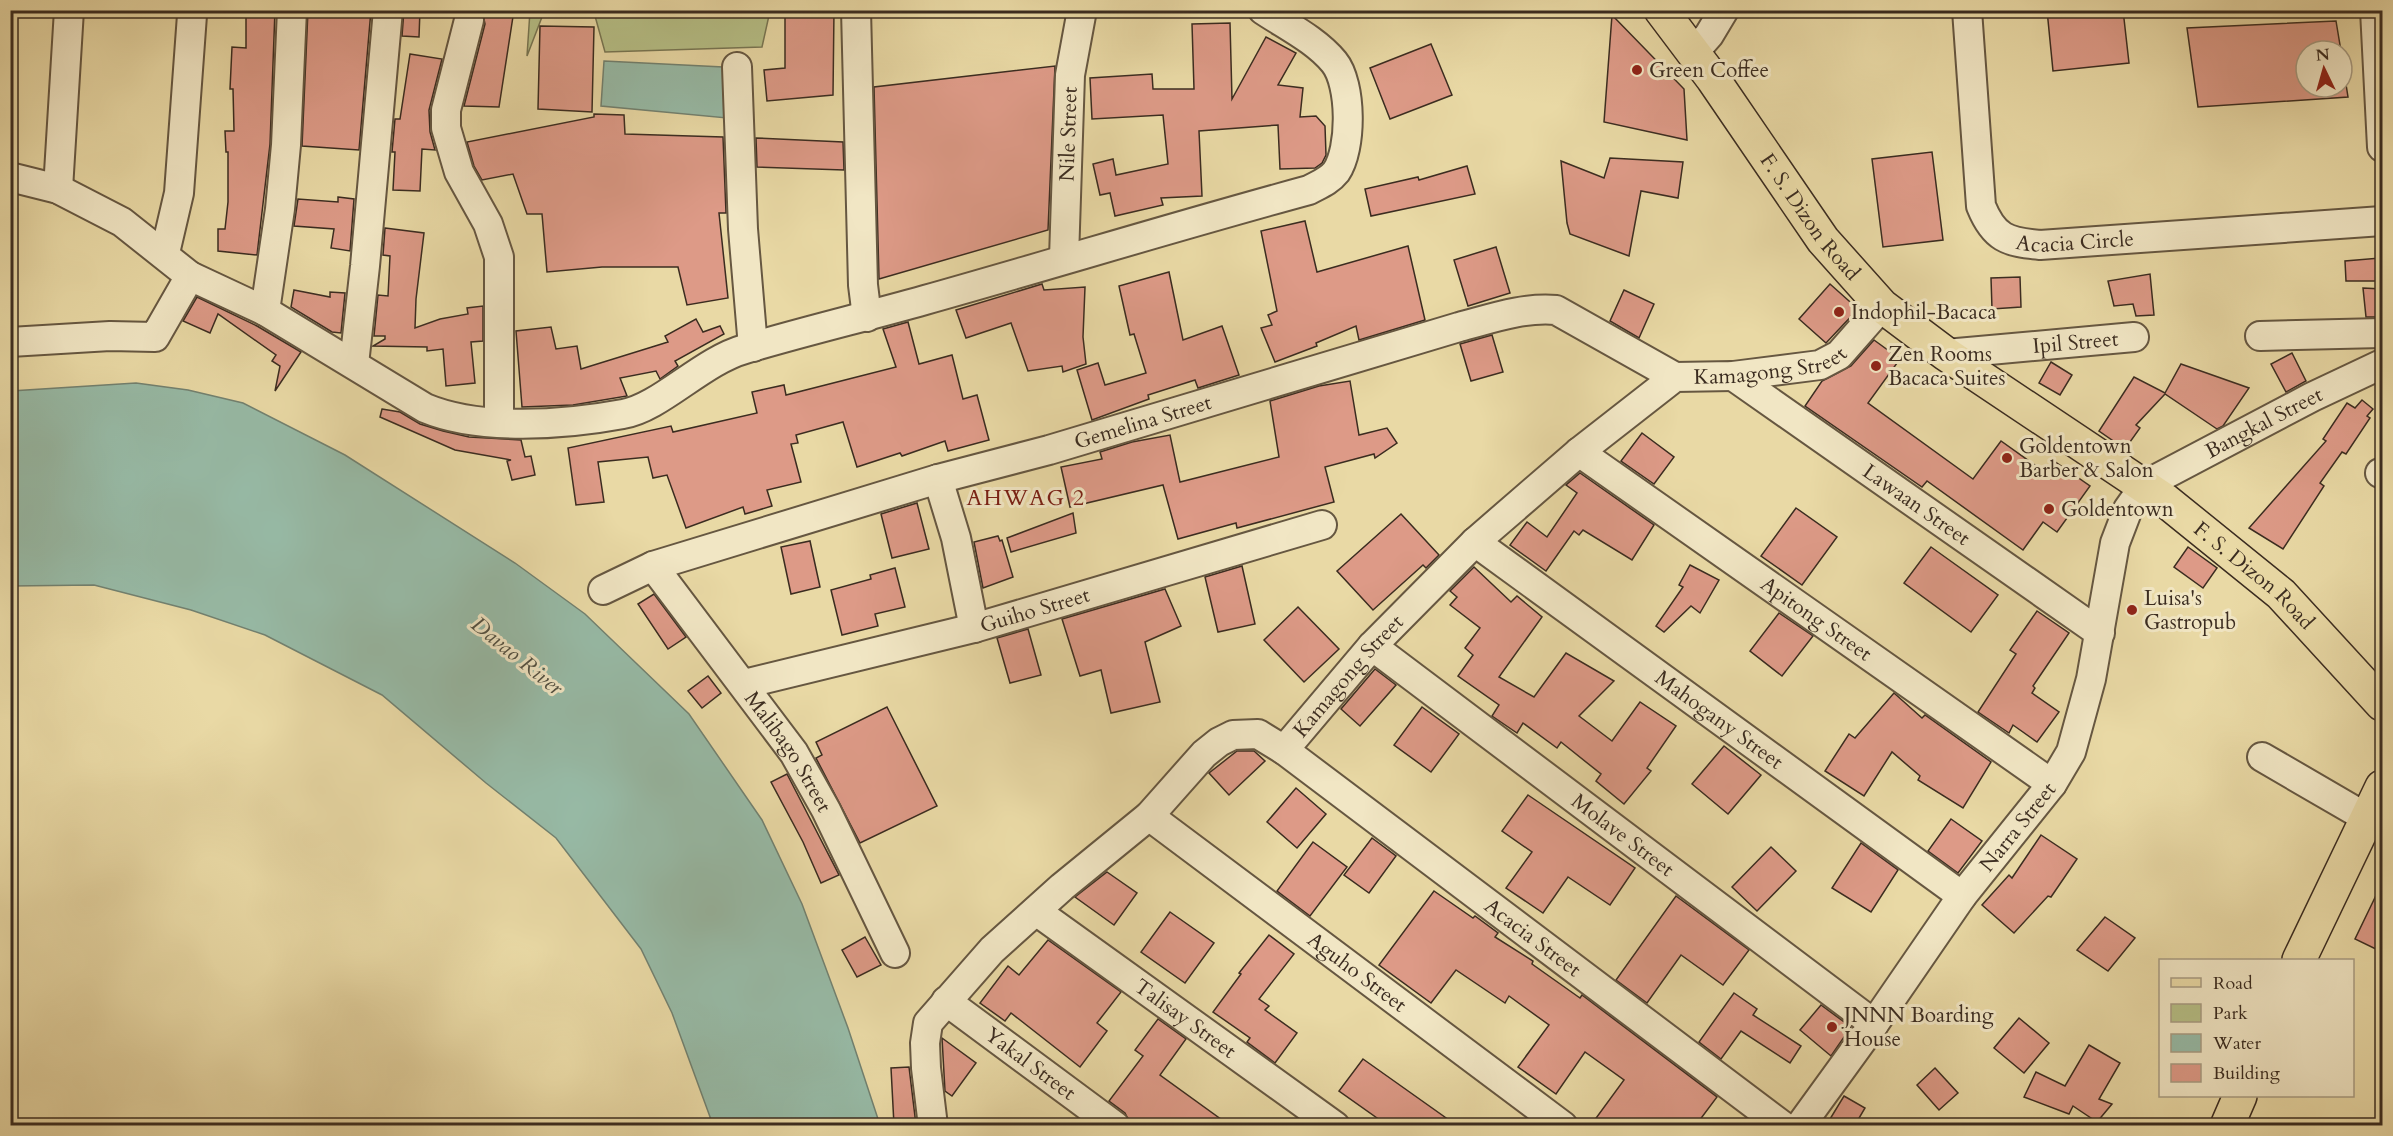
<svg xmlns="http://www.w3.org/2000/svg" width="2393" height="1136" font-family="Cardo,serif">
<style>
.green{fill:#b6bf86;stroke:#787653;stroke-width:1.5}
.water{fill:#97baa6;stroke:#728170;stroke-width:1.5}
.building{fill:#dd9a87;stroke:#3b2c20;stroke-width:1.5}
.lines{fill:none;stroke-linecap:round;stroke-linejoin:round}
.minor-casing{stroke:#665741;stroke-width:32}
.major-casing{stroke:#3b2c20;stroke-width:36}
.minor{stroke:#f1e6c4;stroke-width:28}
.major{stroke:#e9d9a5;stroke-width:33}
.poi-dot{fill:#8f2418;stroke:#f1e6c4;stroke-width:2}
.labels{text-anchor:middle;dominant-baseline:central;stroke-width:6;stroke-linejoin:round;paint-order:stroke}
.poi-label{font-size:21px;fill:#3b2c20;stroke:#f1e6c4;text-anchor:start}
.street-label{font-size:21px;fill:#3b2c20;stroke:#f1e6c4}
.neighbourhood-label{font-size:22px;letter-spacing:1.5px;fill:#7a1f14;stroke:#f1e6c4}
.water-label{font-size:22px;font-style:italic;fill:#525042;stroke:#f1e6c4}
</style>
<rect width="100%" height="100%" fill="#e9d9a5"/>
<filter id="stains"><feTurbulence type="fractalNoise" baseFrequency=".00333" numOctaves="4"/><feColorMatrix values="0 0 0 0 .2 0 0 0 0 .09 0 0 0 0 .02 0 0 0 .5 -.17"/></filter>
<radialGradient id="worn" r=".72"><stop offset=".6" stop-color="#630" stop-opacity="0"/><stop offset="1" stop-color="#630" stop-opacity=".3"/></radialGradient>
<polygon class="green" points="530,11 530,10 770,11 762,47 605,52 595,16 542,17 527,56"/>
<g class="water">
<polygon points="604,61 723,67 727,118 601,106"/>
<polygon points="136,383 188,390 243,403 345,455 515,563 585,614 689,714 762,820 802,904 848,1028 880,1125 713,1125 672,1013 641,949 556,838 486,783 382,695 265,635 191,610 94,585 11,586 11,391"/>
</g>
<g class="building">
<polygon points="273,10 275,10 270,144 257,255 218,251 218,229 225,229 228,202 228,152 226,152 225,131 234,131 233,89 230,89 232,47 246,48 246,13"/>
<polygon points="308,10 371,10 359,150 302,146"/>
<polygon points="404,10 420,10 419,37 402,36"/>
<polygon points="482,10 514,10 499,107 464,106 485,24"/>
<polygon points="785,10 834,10 833,95 767,101 764,70 785,68"/>
<polygon points="2047,10 2123,10 2129,63 2053,71"/>
<polygon points="1612,15 1684,89 1687,140 1604,122"/>
<polygon points="2336,21 2341,51 2306,51 2306,87 2342,87 2342,59 2348,97 2198,107 2187,28"/>
<polygon points="1230,23 1232,99 1266,37 1296,53 1278,85 1303,88 1300,117 1316,116 1325,126 1326,155 1322,163 1315,168 1280,169 1278,125 1199,131 1202,196 1161,198 1163,205 1115,216 1110,193 1100,195 1093,164 1113,159 1116,175 1168,164 1163,115 1092,119 1090,78 1152,74 1153,89 1194,89 1192,24"/>
<polygon points="540,26 594,27 592,112 538,109"/>
<polygon points="1431,44 1452,95 1390,119 1370,68"/>
<polygon points="410,54 442,59 429,110 430,132 435,150 422,149 420,191 393,190 395,152 392,152 395,119 400,119"/>
<polygon points="1055,66 1048,230 879,279 874,87"/>
<polygon points="594,114 624,115 625,134 723,137 726,213 719,213 728,298 687,305 678,267 602,267 547,272 542,214 527,214 513,174 482,180 474,166 467,142 594,117"/>
<polygon points="756,138 843,142 844,170 757,167"/>
<polygon points="1932,152 1943,240 1883,247 1872,159"/>
<polygon points="1610,158 1683,162 1678,198 1641,191 1629,256 1570,234 1567,223 1561,161 1604,178"/>
<polygon points="1467,166 1475,194 1371,216 1365,189 1418,177 1419,180"/>
<polygon points="338,197 354,199 350,251 331,248 334,229 294,226 298,199 338,202"/>
<polygon points="1305,221 1317,272 1408,246 1425,320 1359,340 1356,326 1316,343 1317,346 1275,362 1261,328 1272,325 1268,315 1277,311 1261,231"/>
<polygon points="385,228 424,233 416,299 415,328 440,319 468,314 467,308 483,306 483,341 471,342 475,383 446,386 443,349 427,351 427,347 373,346 385,339 385,336 374,336 378,295 388,296 390,256 383,255"/>
<polygon points="1496,247 1510,293 1468,306 1454,260"/>
<polygon points="2380,258 2378,281 2346,281 2345,261"/>
<polygon points="1169,272 1183,340 1222,326 1239,375 1198,388 1195,380 1148,395 1149,399 1092,420 1077,370 1098,363 1105,385 1146,373 1134,334 1130,335 1119,286"/>
<polygon points="2150,274 2154,315 2136,316 2133,304 2114,306 2108,281"/>
<polygon points="2020,277 2021,307 1992,309 1991,278"/>
<polygon points="1042,284 1044,290 1085,287 1083,337 1086,364 1063,372 1062,366 1028,371 1011,323 966,338 956,310"/>
<polygon points="1830,284 1858,309 1826,343 1799,319"/>
<polygon points="2363,288 2382,289 2382,317 2366,317"/>
<polygon points="294,290 330,297 330,292 345,293 341,333 332,332 291,307"/>
<polygon points="1624,290 1654,304 1639,338 1610,321"/>
<polygon points="197,297 257,326 301,352 275,391 280,366 272,361 276,355 218,314 210,333 183,321"/>
<polygon points="696,319 703,332 720,326 724,334 675,361 678,366 660,379 656,371 620,378 627,396 573,405 522,407 516,331 551,327 556,349 577,346 581,369 668,342 665,336"/>
<polygon points="908,322 919,364 952,355 963,399 977,395 989,440 948,451 945,441 902,456 900,453 857,467 843,422 796,435 798,443 791,444 801,482 767,490 772,506 745,514 743,507 686,528 667,475 653,478 648,457 598,462 604,502 576,505 568,448 671,426 673,432 757,413 752,392 784,385 786,395 896,367 883,329"/>
<polygon points="1492,335 1503,372 1471,381 1460,344"/>
<polygon points="1874,340 1900,359 1868,403 1973,479 2001,441 2046,473 2054,461 2090,486 2057,532 2043,522 2023,550 1927,481 1922,487 1805,406 1822,381 1851,366"/>
<polygon points="2292,353 2306,381 2286,392 2271,364"/>
<polygon points="2051,362 2072,375 2060,395 2039,383"/>
<polygon points="2181,364 2249,388 2223,426 2217,429 2165,394 2136,425 2140,428 2125,449 2099,431 2134,377 2165,393"/>
<polygon points="1350,381 1359,435 1387,428 1397,443 1375,458 1374,454 1325,467 1334,502 1237,528 1236,523 1178,539 1163,485 1070,507 1061,467 1102,459 1100,452 1132,442 1170,435 1180,482 1279,457 1270,401 1319,386"/>
<polygon points="2362,400 2373,409 2367,416 2370,418 2346,454 2342,452 2320,483 2324,486 2283,549 2249,528 2326,441 2323,439 2347,403 2355,408"/>
<polygon points="382,409 400,412 420,424 443,431 469,437 521,440 525,457 531,456 535,475 512,480 507,461 511,460 455,450 380,417"/>
<polygon points="1642,433 1674,457 1654,484 1621,461"/>
<polygon points="1580,473 1654,525 1632,560 1583,530 1579,535 1574,531 1546,571 1510,545 1527,522 1547,537 1577,493 1566,485"/>
<polygon points="917,503 929,549 892,558 881,514"/>
<polygon points="1796,508 1837,537 1802,585 1761,556"/>
<polygon points="1073,513 1076,533 1011,552 1007,538"/>
<polygon points="1401,514 1439,555 1426,568 1423,565 1373,610 1337,571"/>
<polygon points="998,536 1000,541 1002,540 1013,577 983,588 974,542"/>
<polygon points="810,541 820,587 791,594 781,547"/>
<polygon points="1931,547 1998,595 1971,632 1904,583"/>
<polygon points="2188,547 2217,568 2203,588 2174,567"/>
<polygon points="1690,565 1719,580 1700,613 1691,606 1664,632 1656,626 1683,587 1679,585"/>
<polygon points="1242,566 1255,624 1218,632 1205,577"/>
<polygon points="1474,567 1511,602 1517,596 1542,617 1499,677 1534,697 1566,653 1614,681 1579,716 1612,741 1640,702 1676,726 1647,768 1651,771 1624,804 1596,781 1601,774 1561,742 1557,748 1523,723 1517,733 1492,716 1499,705 1458,676 1473,655 1465,648 1480,628 1450,605 1457,597 1450,591"/>
<polygon points="895,568 905,607 875,614 878,626 842,635 831,590 871,579 870,575"/>
<polygon points="1165,589 1181,626 1145,642 1160,702 1111,713 1101,670 1080,676 1062,619"/>
<polygon points="654,594 686,637 668,649 638,604"/>
<polygon points="1298,607 1339,649 1304,682 1264,640"/>
<polygon points="2037,611 2069,633 2033,686 2035,688 2032,693 2059,712 2037,742 2013,725 2009,733 1978,712 2016,654 2010,650"/>
<polygon points="1779,613 1813,636 1782,676 1750,651"/>
<polygon points="1028,629 1041,675 1010,683 997,638"/>
<polygon points="1375,669 1396,685 1360,726 1341,709"/>
<polygon points="708,676 721,693 702,708 688,691"/>
<polygon points="1894,693 1922,718 1925,715 1991,762 1963,808 1918,780 1920,776 1892,752 1864,796 1825,771 1849,734 1855,738"/>
<polygon points="887,707 937,806 860,843 816,758 822,755 816,742"/>
<polygon points="1422,707 1459,734 1431,772 1394,745"/>
<polygon points="1724,746 1761,775 1728,814 1692,784"/>
<polygon points="1237,751 1254,751 1265,761 1229,795 1209,773"/>
<polygon points="787,774 839,875 821,883 803,842 771,782"/>
<polygon points="1296,788 1326,814 1297,848 1267,822"/>
<polygon points="1528,795 1635,868 1610,905 1568,877 1543,913 1506,888 1532,852 1502,831"/>
<polygon points="1951,819 1982,841 1958,873 1928,851"/>
<polygon points="2041,835 2077,859 2051,897 2048,896 2014,933 1982,905 2009,875 2012,878"/>
<polygon points="1372,838 1396,856 1369,893 1344,875"/>
<polygon points="1313,842 1347,867 1310,916 1277,891"/>
<polygon points="1861,843 1898,870 1871,912 1832,888"/>
<polygon points="1771,847 1796,871 1757,911 1732,887"/>
<polygon points="1107,872 1137,893 1114,925 1075,897"/>
<polygon points="2382,883 2382,952 2355,939"/>
<polygon points="1434,891 1473,918 1475,916 1498,933 1495,937 1533,961 1532,964 1580,998 1582,995 1717,1097 1696,1125 1591,1125 1624,1080 1585,1052 1556,1094 1518,1067 1549,1025 1509,996 1505,1003 1456,970 1431,1003 1379,965"/>
<polygon points="1676,896 1749,950 1723,985 1681,955 1647,1003 1616,980"/>
<polygon points="1170,912 1214,943 1185,983 1141,952"/>
<polygon points="2105,917 2135,938 2108,971 2077,950"/>
<polygon points="1269,935 1294,954 1259,999 1269,1006 1265,1010 1297,1033 1275,1063 1247,1042 1250,1038 1213,1012 1241,974 1239,973"/>
<polygon points="865,937 881,965 857,977 842,950"/>
<polygon points="1048,940 1121,992 1097,1023 1107,1031 1080,1067 1011,1013 1005,1021 980,1003 1008,966 1019,975"/>
<polygon points="1734,993 1757,1009 1753,1015 1801,1046 1790,1063 1741,1031 1721,1059 1699,1042"/>
<polygon points="1821,1005 1851,1027 1831,1056 1800,1030"/>
<polygon points="2019,1018 2049,1043 2024,1073 1994,1048"/>
<polygon points="1158,1019 1186,1039 1160,1075 1229,1125 1131,1125 1125,1113 1109,1101 1143,1056 1135,1050"/>
<polygon points="942,1038 976,1063 952,1096 945,1091"/>
<polygon points="2089,1045 2120,1063 2099,1099 2112,1104 2097,1122 2073,1106 2069,1114 2024,1097 2036,1072 2065,1086"/>
<polygon points="1363,1059 1456,1125 1387,1125 1339,1091"/>
<polygon points="909,1067 916,1125 894,1125 891,1068"/>
<polygon points="1935,1068 1958,1093 1939,1110 1917,1085"/>
<polygon points="1844,1096 1865,1108 1855,1125 1841,1125 1830,1119"/>
</g>
<g class="lines">
<defs>
<g id="minor">
<polyline points="856,10 863,285 867,317"/>
<path id="s1" d="M1967,10L1981,206C1994,238 2007,242 2040,245L2382,221"/>
<polyline points="2375,10 2382,147"/>
<polyline points="469,20 446,110 446,128 459,172 488,224 499,257 499,422"/>
<polyline points="1694,52 1709,35 1724,10"/>
<polyline points="737,67 743,229 753,347"/>
<path d="M10,177L58,189L122,222L190,276L265,311L425,408C480,431 564,425 623,414C660,408 702,361 745,349C805,331 865,317 925,300C1053,264 1180,225 1309,190C1318,185 1329,181 1336,172C1352,149 1352,84 1334,62C1316,40 1287,26 1263,10"/>
<polyline points="58,189 69,10"/>
<polyline points="165,253 179,193 192,15"/>
<path id="s2" d="M1064,258L1070,75L1082,10"/>
<polyline points="265,311 280,209 286,145 292,10"/>
<polyline points="2260,336 2382,333"/>
<polyline points="10,342 110,336 155,337 190,276"/>
<path id="s3" d="M1946,354L2134,337"/>
<polyline points="354,364 365,266 388,10"/>
<path id="s4" d="M1733,376L2100,633"/>
<path id="s5" d="M1579,452L2052,784"/>
<polyline points="2380,473 2382,474"/>
<polyline points="938,479 956,538 974,628"/>
<path id="s6" d="M1475,542L1962,896"/>
<path id="s7" d="M653,566L794,753L826,810L895,953"/>
<path id="s8" d="M603,590L653,566L938,479L1049,450L1459,327C1490,319 1523,307 1556,310L1675,377"/>
<path id="s9" d="M1372,646L1874,1024"/>
<path id="s10" d="M744,684L974,628L1322,525"/>
<path id="s11" d="M1284,750L1372,646L1475,542L1579,452L1675,377L1733,376L1820,365L1839,355L1882,306"/>
<polyline points="2262,757 2367,818"/>
<path id="s12" d="M1149,816L1563,1126"/>
<path id="s13" d="M1036,911L1335,1126"/>
<path id="s14" d="M946,1001L1115,1126"/>
<path id="s15" d="M933,1126L926,1068L925,1043L928,1023L992,950L1062,887L1149,816L1204,754L1219,742L1233,735L1258,734L1284,750L1783,1126"/>
<path id="s16" d="M1800,1126L1874,1024L1962,896L2052,784L2071,752L2091,679L2115,543L2128,509L2145,485L2312,397L2382,364"/>
</g>
<g id="major">
<path id="s17" d="M1661,10L1713,79L1823,240L1882,306L1946,354L2166,501L2281,594L2382,704"/>
<polyline points="2299,960 2382,787"/>
<polyline points="2227,1126 2240,1096"/>
</g>
</defs>
<use href="#minor" class="minor-casing"/>
<use href="#major" class="major-casing"/>
<use href="#minor" class="minor"/>
<use href="#major" class="major"/>
</g>
<g class="poi-dot">
<circle cx="1637" cy="70" r="6"/>
<circle cx="1839" cy="312" r="6"/>
<circle cx="1876" cy="366" r="6"/>
<circle cx="2007" cy="458" r="6"/>
<circle cx="2049" cy="509" r="6"/>
<circle cx="2132" cy="610" r="6"/>
<circle cx="1832" cy="1027" r="6"/>
</g>
<g class="labels">
<g class="poi-label">
<text x="1649" y="70">Green Coffee</text>
<text x="1851" y="312">Indophil-Bacaca</text>
<text x="1888" y="354">Zen Rooms<tspan x="1888" dy="24">Bacaca Suites</tspan></text>
<text x="2019" y="446">Goldentown<tspan x="2019" dy="24">Barber &amp; Salon</tspan></text>
<text x="2061" y="509">Goldentown</text>
<text x="2144" y="598">Luisa's<tspan x="2144" dy="24">Gastropub</tspan></text>
<text x="1844" y="1015">JNNN Boarding<tspan x="1844" dy="24">House</tspan></text>
</g>
<g class="street-label">
<text stroke="none"><textPath href="#s2" startOffset="124">Nile Street</textPath></text>
<text stroke="none"><textPath href="#s17" startOffset="255">F. S. Dizon Road</textPath></text>
<text stroke="none"><textPath href="#s1" startOffset="308">Acacia Circle</textPath></text>
<text stroke="none"><textPath href="#s3" startOffset="130">Ipil Street</textPath></text>
<text stroke="none"><textPath href="#s11" startOffset="638">Kamagong Street</textPath></text>
<text stroke="none"><textPath href="#s8" startOffset="566">Gemelina Street</textPath></text>
<text stroke="none"><textPath href="#s16" startOffset="876">Bangkal Street</textPath></text>
<text stroke="none"><textPath href="#s4" startOffset="224">Lawaan Street</textPath></text>
<text stroke="none"><textPath href="#s17" startOffset="830">F. S. Dizon Road</textPath></text>
<text stroke="none"><textPath href="#s10" startOffset="300">Guiho Street</textPath></text>
<text stroke="none"><textPath href="#s5" startOffset="290">Apitong Street</textPath></text>
<text stroke="none"><textPath href="#s11" startOffset="98">Kamagong Street</textPath></text>
<text stroke="none"><textPath href="#s6" startOffset="302">Mahogany Street</textPath></text>
<text stroke="none"><textPath href="#s7" startOffset="230">Malibago Street</textPath></text>
<text stroke="none"><textPath href="#s16" startOffset="370">Narra Street</textPath></text>
<text stroke="none"><textPath href="#s9" startOffset="314">Molave Street</textPath></text>
<text stroke="none"><textPath href="#s15" startOffset="892">Acacia Street</textPath></text>
<text stroke="none"><textPath href="#s12" startOffset="260">Aguho Street</textPath></text>
<text stroke="none"><textPath href="#s13" startOffset="184">Talisay Street</textPath></text>
<text stroke="none"><textPath href="#s14" startOffset="105">Yakal Street</textPath></text>
</g>
<g class="neighbourhood-label">
<text x="1026" y="498">AHWAG 2</text>
</g>
<g class="water-label">
<text transform="translate(517 656) rotate(39)">Davao River</text>
</g>
</g>
<rect width="2393" height="1136" fill="none" stroke="#e9d9a5" stroke-width="36"/>
<rect x="12" y="12" width="2369" height="1112" fill="none" stroke="#3b2c20" stroke-width="3"/>
<rect x="18" y="18" width="2357" height="1100" fill="none" stroke="#3b2c20" stroke-width="1.5"/>
<rect x="2159" y="959" width="195" height="138" fill="#f1e6c4" stroke="#a89c82" stroke-width="1.5"/>
<rect x="2171" y="978" width="30" height="9" fill="#e9d9a5" stroke="#a89c82" stroke-width="1.5"/>
<text x="2213" y="989" font-size="18" fill="#3b2c20">Road</text>
<rect x="2171" y="1004" width="30" height="18" fill="#b6bf86" stroke="#a89c82" stroke-width="1.5"/>
<text x="2213" y="1019" font-size="18" fill="#3b2c20">Park</text>
<rect x="2171" y="1034" width="30" height="18" fill="#97baa6" stroke="#a89c82" stroke-width="1.5"/>
<text x="2213" y="1049" font-size="18" fill="#3b2c20">Water</text>
<rect x="2171" y="1064" width="30" height="18" fill="#dd9a87" stroke="#a89c82" stroke-width="1.5"/>
<text x="2213" y="1079" font-size="18" fill="#3b2c20">Building</text>
<g transform="translate(2324 69) rotate(355)"><circle r="28" fill="#f1e6c4" stroke="#a89c82" stroke-width="1.5"/>
<path d="M0-4.5L10 22L0 15L-10 22Z" fill="#8f2418"/>
<text y="-9" font-size="16" font-weight="bold" text-anchor="middle" fill="#3b2c20">N</text>
</g>
<rect width="100%" height="100%" filter="url(#stains)"/>
<rect width="100%" height="100%" fill="url(#worn)"/>
</svg>
